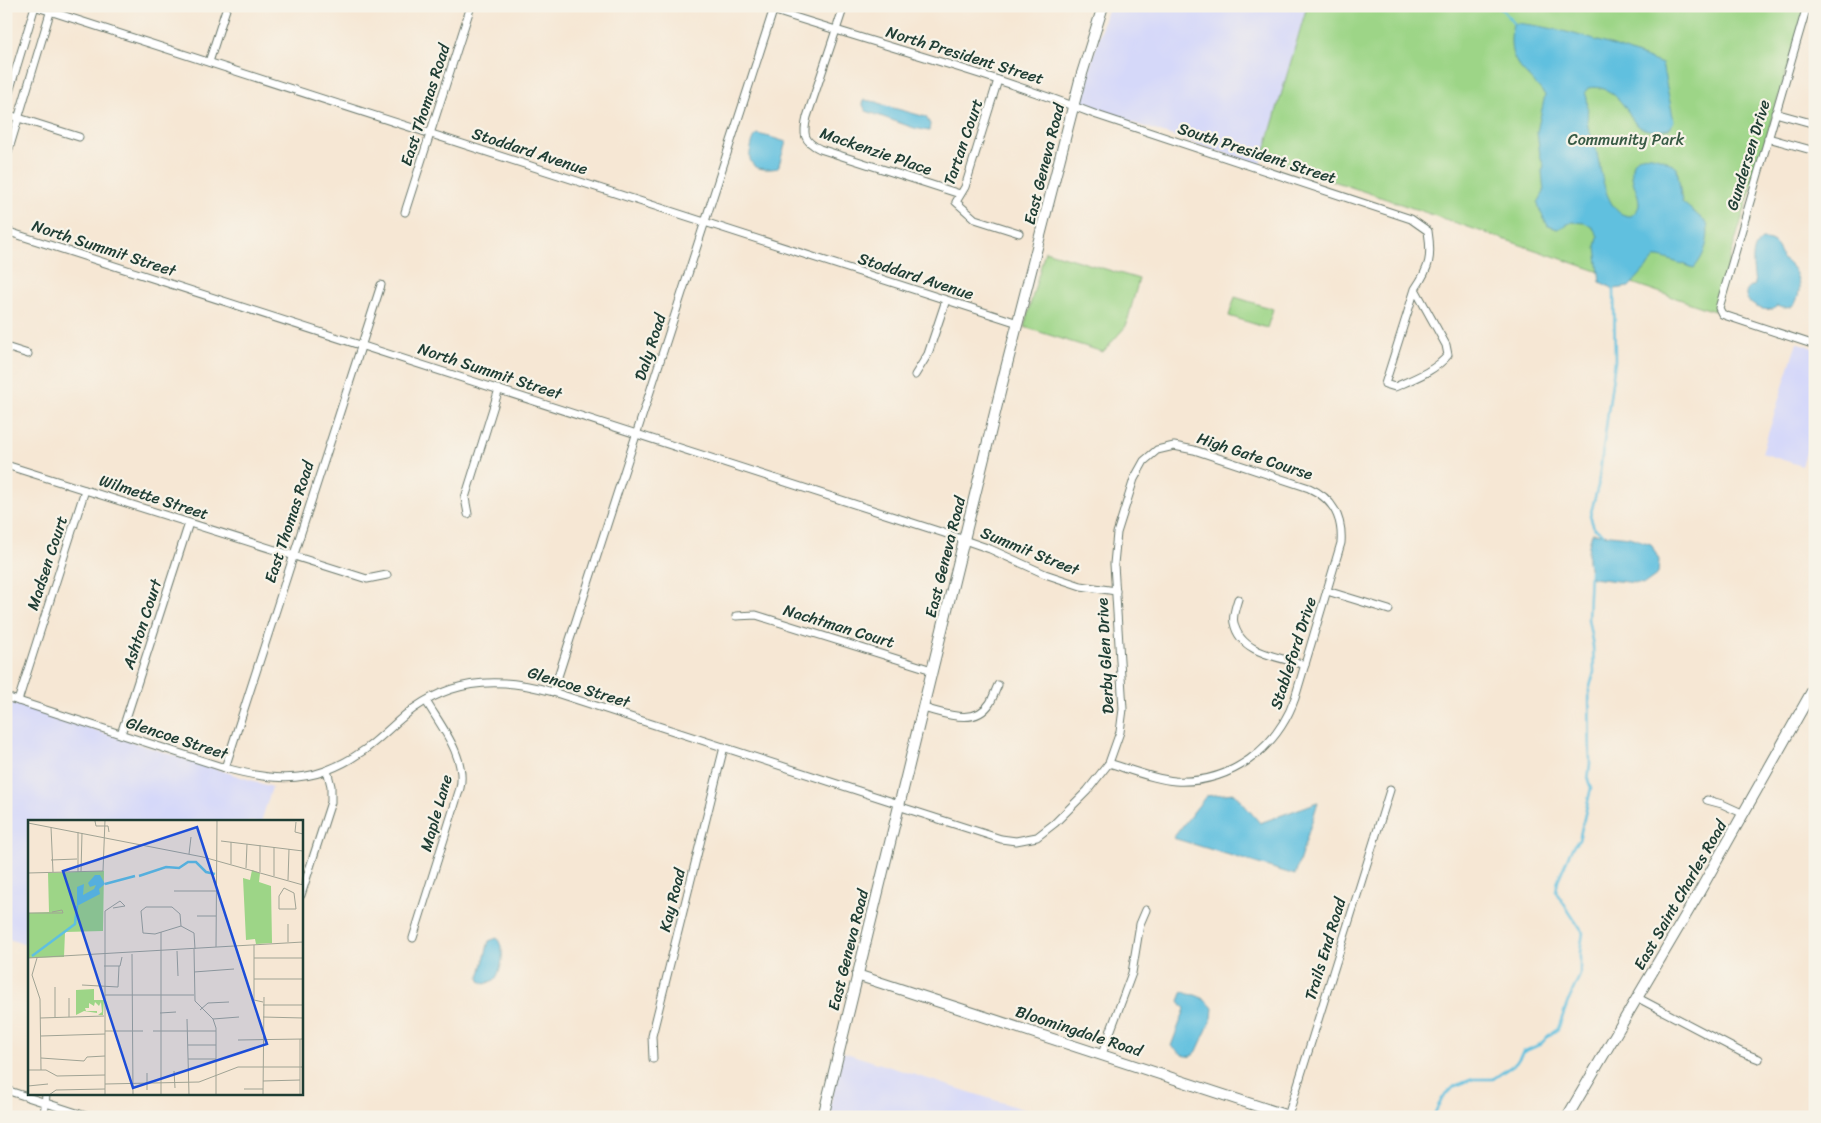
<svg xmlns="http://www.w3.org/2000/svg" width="1821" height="1123" font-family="Sriracha,sans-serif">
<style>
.built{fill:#d5d8f9}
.green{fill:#9dd587;stroke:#5e895e}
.water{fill:#60c0df;stroke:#407e8a}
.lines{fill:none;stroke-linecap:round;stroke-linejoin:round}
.stream{stroke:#60c0df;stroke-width:2.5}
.street-casing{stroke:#6a786c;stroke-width:9}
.secondary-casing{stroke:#6a786c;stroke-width:12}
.street{stroke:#fff;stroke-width:7}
.secondary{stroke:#fff;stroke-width:10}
.labels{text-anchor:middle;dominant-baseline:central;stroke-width:4.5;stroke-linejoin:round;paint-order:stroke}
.street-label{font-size:16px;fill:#1f3d34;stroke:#f7f3e8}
.park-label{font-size:16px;fill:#385b45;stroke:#f7f3e8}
.inset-river{fill:none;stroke:#60c0df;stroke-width:2.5}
.inset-road{fill:none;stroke:#a0a394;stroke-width:1}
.view{fill:#1d4ed8;fill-opacity:0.15;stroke:#1d4ed8;stroke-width:2.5}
.inset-edge{fill:none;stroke:#1f3d34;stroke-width:2.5}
</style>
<rect width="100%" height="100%" fill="#f7f3e8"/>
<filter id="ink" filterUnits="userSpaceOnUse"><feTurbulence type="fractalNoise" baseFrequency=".02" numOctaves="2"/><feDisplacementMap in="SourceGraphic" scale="10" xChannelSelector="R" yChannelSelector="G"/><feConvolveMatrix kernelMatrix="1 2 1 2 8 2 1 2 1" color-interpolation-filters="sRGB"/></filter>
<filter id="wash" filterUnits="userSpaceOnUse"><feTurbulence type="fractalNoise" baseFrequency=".0096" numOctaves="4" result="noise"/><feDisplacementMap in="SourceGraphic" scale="20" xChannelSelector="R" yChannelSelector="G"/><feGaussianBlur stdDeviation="1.12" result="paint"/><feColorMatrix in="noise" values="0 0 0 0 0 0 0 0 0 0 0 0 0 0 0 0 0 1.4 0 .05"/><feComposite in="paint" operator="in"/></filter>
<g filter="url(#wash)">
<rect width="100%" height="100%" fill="#f6e7d4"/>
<g class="built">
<polygon points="1108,6 1307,6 1260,165 1079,105"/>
<polygon points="1797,342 1815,349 1815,425 1802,466 1762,453"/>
<polygon points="6,701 272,787 261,822 29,822 29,946 6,938"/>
<polygon points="843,1052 1048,1117 827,1117"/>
</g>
<g class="green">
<polygon points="1307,6 1806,6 1714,311 1263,157"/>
<polygon points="1045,251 1139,279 1126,326 1103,352 1024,327"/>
<polygon points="1235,297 1273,309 1267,328 1229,316"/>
</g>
<g class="water">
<path d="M1513,23C1560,26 1619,47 1662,64L1674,121L1669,129C1661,130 1650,132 1642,128C1635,125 1632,119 1629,113C1619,98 1607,84 1588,88L1585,92C1590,103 1586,115 1588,127C1590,134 1594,141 1596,149C1601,168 1605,217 1631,216C1636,212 1639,209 1639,203C1639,194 1633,185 1632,176C1628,144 1663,156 1677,168L1682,202L1707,223C1710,238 1705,256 1694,268L1660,257H1656L1629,287L1614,289L1600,282L1596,247L1598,236L1593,228L1585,223L1572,222L1558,229L1548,226L1540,211L1538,203L1544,192L1542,171L1544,166L1540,155L1537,132L1545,95C1522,66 1505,65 1513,23Z"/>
<polygon points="864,100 877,102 886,106 926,117 930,124 929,131 914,128 866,111 863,105"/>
<path d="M757,134L770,137L786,142L778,168C762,171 745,169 751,148C752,143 753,138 757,134Z"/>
<path d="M1762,240C1774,239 1780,247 1782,259C1807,271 1804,318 1777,306L1773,309C1756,313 1733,294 1755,285C1754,271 1748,249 1762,240Z"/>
<path d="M1592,533L1629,537L1651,544L1659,560L1658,574L1644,584L1592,578C1586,562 1587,550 1592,533Z"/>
<polygon points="1234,793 1260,823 1318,802 1295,875 1173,838 1206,796"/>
<path d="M497,938C506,952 502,965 496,979L485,984L481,982L479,978L489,941Z"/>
<path d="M1183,991C1188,995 1190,994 1195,995C1202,997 1209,1003 1213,1008L1212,1018L1197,1051C1189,1063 1179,1052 1171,1046L1185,1009L1179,1001Z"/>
</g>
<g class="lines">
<g class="stream">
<polyline points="1496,6 1503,10 1513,23"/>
<polyline points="1604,537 1603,534 1594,528 1590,516 1598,486 1615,361 1614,289"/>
<polyline points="1433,1117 1442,1098 1455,1086 1473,1079 1493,1079 1516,1063 1523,1052 1541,1044 1548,1036 1558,1029 1569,999 1580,975 1580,952 1583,933 1556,892 1558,880 1573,846 1579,840 1591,788 1588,780 1590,764 1589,690 1594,672 1593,646 1588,619 1590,570"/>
</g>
</g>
</g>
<g filter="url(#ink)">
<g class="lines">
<defs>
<g id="street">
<polyline points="34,6 1018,323"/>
<path d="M760,6C872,43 986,72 1097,115L1411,219L1428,231C1432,257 1430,267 1415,289L1446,345L1448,355C1435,371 1413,379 1395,387L1385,384L1415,289"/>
<path d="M844,6L807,117C803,134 803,141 820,149L960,194"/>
<polyline points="1807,6 1719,308 1722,314 1727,316 1815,345"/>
<polyline points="209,62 227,6"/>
<polyline points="998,80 965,187 956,202 975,219 1019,233"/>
<polyline points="6,102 35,6"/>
<polyline points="1775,113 1815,124"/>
<polyline points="6,114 79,137"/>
<polyline points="1768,138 1815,151"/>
<polyline points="6,159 52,6"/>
<polyline points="405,212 471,6"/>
<polyline points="6,231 944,533 990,549 1045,574 1081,586 1116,591"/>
<polyline points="6,347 28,354"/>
<polyline points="915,375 928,354 946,300"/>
<polyline points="6,465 367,579 387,575"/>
<polyline points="468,514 465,498 499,389"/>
<polyline points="1327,591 1389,610"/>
<path d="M1238,599C1236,606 1232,616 1234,623C1240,654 1280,657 1305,665"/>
<polyline points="736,616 756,615 932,670"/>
<polyline points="553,692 773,11"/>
<path d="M6,697L225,768C258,777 292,783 325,771C357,759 373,744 397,722C444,679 495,675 553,692L899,804"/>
<polyline points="18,701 85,490"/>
<path d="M923,708C944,713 975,727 990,703C993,698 995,691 998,685"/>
<polyline points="121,734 189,523"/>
<polyline points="225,768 381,285"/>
<polyline points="1707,800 1722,804 1744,814"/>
<path d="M898,806L1001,839L1016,841L1037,837L1055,823L1087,791L1109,763L1120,732L1123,709L1114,564L1117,533L1134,479L1144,461L1157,450L1174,446L1194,450L1309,488C1332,498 1343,517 1341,543L1295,698C1277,749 1230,784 1175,781C1153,779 1131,770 1109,763"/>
<polyline points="301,895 331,802 331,786 327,770"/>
<path d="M413,938L460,788C467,758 441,726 426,701"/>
<polyline points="1638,998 1741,1052 1759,1059"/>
<polyline points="1102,1054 1132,973 1140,924 1146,910"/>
<polyline points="653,1059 652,1036 724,747"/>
<polyline points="6,1090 89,1117"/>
<polyline points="1288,1116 1390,790"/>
<polyline points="44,1117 46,1094"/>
</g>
<g id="secondary">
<polyline points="857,975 1291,1117"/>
<polyline points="823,1117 1004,376 1080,80 1103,6"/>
<polyline points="1567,1117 1697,896 1815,686"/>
</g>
</defs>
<use href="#street" class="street-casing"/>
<use href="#secondary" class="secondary-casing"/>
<use href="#street" class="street"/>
<use href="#secondary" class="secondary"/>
</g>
</g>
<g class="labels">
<g class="street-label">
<text transform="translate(965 55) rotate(17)">North President Street</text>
<text transform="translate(425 105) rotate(-72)">East Thomas Road</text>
<text transform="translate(963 142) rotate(-71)">Tartan Court</text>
<text transform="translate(530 151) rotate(18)">Stoddard Avenue</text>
<text transform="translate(876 151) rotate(19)">Mackenzie Place</text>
<text transform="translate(1257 153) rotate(18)">South President Street</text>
<text transform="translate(1748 155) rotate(-73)">Gundersen Drive</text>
<text transform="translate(1044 164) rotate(-76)">East Geneva Road</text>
<text transform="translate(104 248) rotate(18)">North Summit Street</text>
<text transform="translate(916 276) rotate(18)">Stoddard Avenue</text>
<text transform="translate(650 347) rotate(-72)">Daly Road</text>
<text transform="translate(490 371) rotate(18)">North Summit Street</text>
<text transform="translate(1255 456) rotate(18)">High Gate Course</text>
<text transform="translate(154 497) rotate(18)">Wilmette Street</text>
<text transform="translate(289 522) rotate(-72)">East Thomas Road</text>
<text transform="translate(1030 551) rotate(22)">Summit Street</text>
<text transform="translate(945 557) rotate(-76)">East Geneva Road</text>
<text transform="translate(47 563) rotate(-72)">Madsen Court</text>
<text transform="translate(142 624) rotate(-72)">Ashton Court</text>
<text transform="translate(839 626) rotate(17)">Nachtman Court</text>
<text transform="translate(1293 653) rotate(-72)">Stableford Drive</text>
<text transform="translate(1105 656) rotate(-93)">Derby Glen Drive</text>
<text transform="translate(579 687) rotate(17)">Glencoe Street</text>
<text transform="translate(177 738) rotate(18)">Glencoe Street</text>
<text transform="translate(436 813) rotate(-74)">Maple Lane</text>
<text transform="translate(1680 895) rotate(-60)">East Saint Charles Road</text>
<text transform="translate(672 900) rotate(-76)">Kay Road</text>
<text transform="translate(1325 949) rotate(-73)">Trails End Road</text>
<text transform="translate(848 950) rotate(-76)">East Geneva Road</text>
<text transform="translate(1079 1031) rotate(18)">Bloomingdale Road</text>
</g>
<g class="park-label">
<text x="1626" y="139">Community Park</text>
</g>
</g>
<g transform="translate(28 820)">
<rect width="275" height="275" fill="#f6e7d4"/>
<path d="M224,50L232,53L231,62L243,66L244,123L228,124L227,119L218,120L215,58L222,60ZM76,51L75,111L37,112L36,137L0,138V93L21,92L20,53ZM66,169V180H76L75,195H70L74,192L73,182L71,186L67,182L66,186L61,183V188H57L58,191H69V193L56,191L48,195V170Z" fill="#9dd587"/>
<path d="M67,55H72L77,64L71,69L72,74L49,86V67L56,64L55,75L66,69L68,65L62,67L60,63Z" fill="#60c0df"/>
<path class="inset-river" d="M111,56L138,47L151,48L160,42H168L178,52L187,54M77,64L107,56M4,136L47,104L49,86"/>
<path class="inset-road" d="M67,1L68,6H80L81,12M268,2L267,12L275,14M0,3L175,37L275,65M23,7L25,52M50,12V52M193,21L275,31M203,22V44M161,34L163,17M23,40L49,39M218,48L219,24M53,52L54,13M232,52V25M0,53L75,51L77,0M246,56V27M260,60L261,29M274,65L275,47M256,68L266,73L268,89H251V76ZM146,71H189M0,93H35L34,90L24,92M169,96H188M260,104V122M153,106L152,94L144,87H118L113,91L115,113L127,114L153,106L166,113L167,129M133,112V275M226,125V180L235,182M188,127L189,0M166,129L167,181L185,199L188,208V275M149,131L150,156M104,134L105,275M0,138L275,122M9,138L4,155L12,179L13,250M226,138H275M76,146H92L94,137M166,152L206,149M226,159H275M54,165L90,167L91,146M27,167V197M77,175H166M41,178V197M235,185H275M172,190L180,183L201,182M132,193L148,192M235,197L275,198M12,198L76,196M159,199L161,275M185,199L211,197M77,211H115M125,211H188M13,216L77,214M272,219V275M210,220L275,219M160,225H188M13,238L56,241L59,237L77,236M160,239H188M0,250H18L29,256L77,255M146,251L147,268M119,253V270M235,261L272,260M77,264L171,262L210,247H275M0,266L20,264M216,269H235M21,275L28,270L77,269M77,275V91L92,81L97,86L85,88M235,275L236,177"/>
<path class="view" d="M169,7L239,224L105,268L35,51Z"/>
<rect width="275" height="275" class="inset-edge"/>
</g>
<rect width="1821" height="1123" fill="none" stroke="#f7f3e8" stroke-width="25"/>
</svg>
